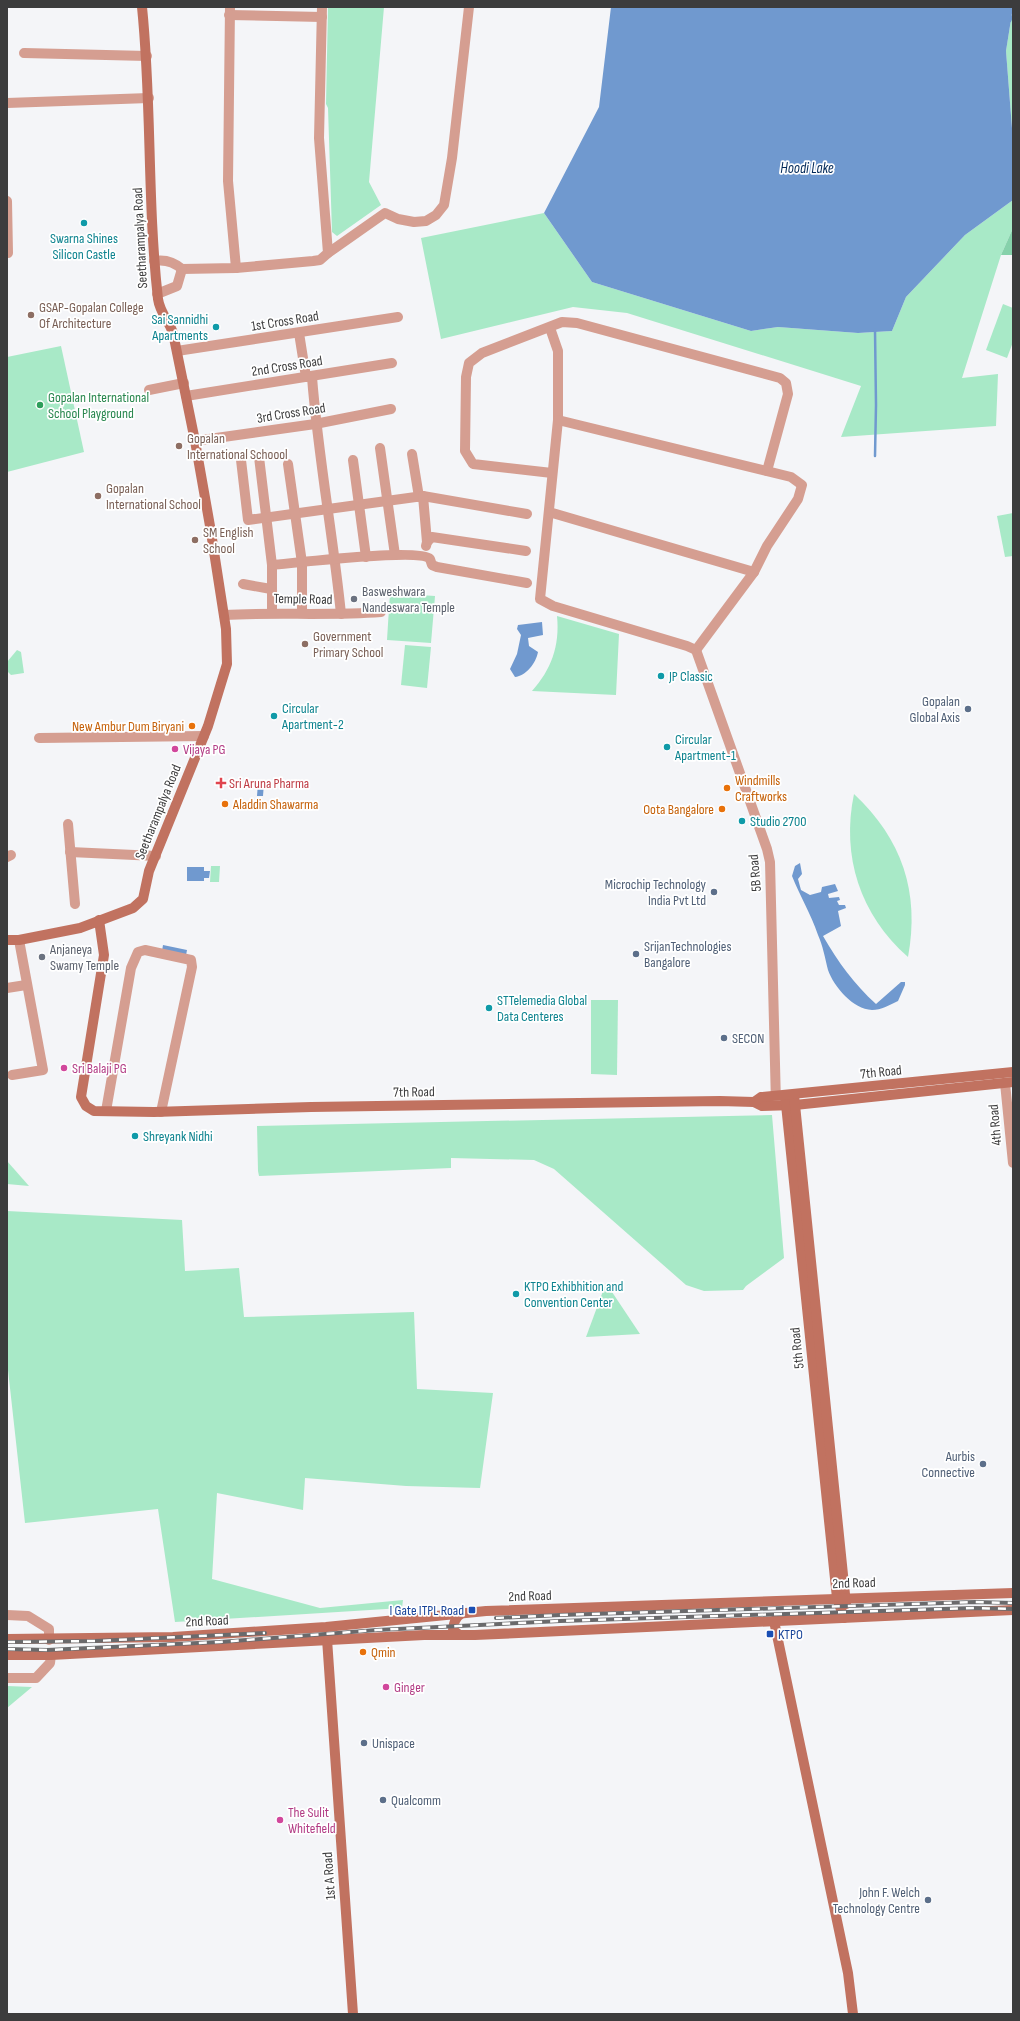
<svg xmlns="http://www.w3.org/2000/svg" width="1020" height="2021" font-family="'Sofia Sans Condensed',sans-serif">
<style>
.green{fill:#a8e9c7}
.forest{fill:#86d1ab}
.water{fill:#7099cf}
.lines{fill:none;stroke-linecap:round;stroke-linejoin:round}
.stream{stroke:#7099cf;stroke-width:2.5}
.street{stroke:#d59e91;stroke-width:10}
.secondary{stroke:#c17260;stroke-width:10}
.rail-casing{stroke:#6a6a6c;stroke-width:4}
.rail{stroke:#fff;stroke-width:2.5;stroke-dasharray:8;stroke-linecap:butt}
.culture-dot{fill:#0f9aa8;stroke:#fff;stroke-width:1.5}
.education-dot{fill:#8d6e63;stroke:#fff;stroke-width:1.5}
.leisure-dot{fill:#2e9e5b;stroke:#fff;stroke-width:1.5}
.worship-dot{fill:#6b7280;stroke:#fff;stroke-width:1.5}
.service-dot{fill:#5c6f8a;stroke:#fff;stroke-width:1.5}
.food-dot{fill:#e8710a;stroke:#fff;stroke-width:1.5}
.hotel-dot{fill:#d1479c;stroke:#fff;stroke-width:1.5}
.health-dot{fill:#e0444e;stroke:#fff;stroke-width:1.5}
.transit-dot{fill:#1a4fb4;stroke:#fff;stroke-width:1.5}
.labels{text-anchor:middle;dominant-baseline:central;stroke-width:3.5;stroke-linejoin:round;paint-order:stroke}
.culture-label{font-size:14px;fill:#0d838f;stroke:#fff;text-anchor:start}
.street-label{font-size:14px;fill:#3c3c3d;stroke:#fff}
.education-label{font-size:14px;fill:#785e54;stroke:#fff;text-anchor:start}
.leisure-label{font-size:14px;fill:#27864d;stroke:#fff;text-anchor:start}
.worship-label{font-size:14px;fill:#5b616d;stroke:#fff;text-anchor:start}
.service-label{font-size:14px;fill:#4e5e75;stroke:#fff;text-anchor:end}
.food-label{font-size:14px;fill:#c56008;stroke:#fff;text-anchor:start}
.hotel-label{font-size:14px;fill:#b23c85;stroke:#fff;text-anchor:start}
.health-label{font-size:14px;fill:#be3a42;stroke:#fff;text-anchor:start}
.transit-label{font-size:14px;fill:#164399;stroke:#fff;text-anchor:end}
.water-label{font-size:15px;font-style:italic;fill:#002858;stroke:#fff}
</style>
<rect width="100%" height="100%" fill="#f4f5f8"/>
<g class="green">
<polygon points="328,7 384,7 369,182 381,205 337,236 332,232 328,108 326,104"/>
<polygon points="1013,7 1013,141 1006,51"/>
<polygon points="1013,200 1013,228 1001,255 962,378 998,374 996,426 841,437 861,386 627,313 573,307 441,339 421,238 544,213 592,282 751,331 778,327 858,333 892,331 906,297 965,235"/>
<polygon points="1003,304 1013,308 1013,342 1007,358 986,350"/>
<polygon points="61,346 84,452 7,472 7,357"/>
<polygon points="1013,513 1013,556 1005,557 997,516"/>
<polygon points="390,593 435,596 431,643 387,640"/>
<path d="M557,616L619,634L616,695L532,691C551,670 560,646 557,616Z"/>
<polygon points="405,645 431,647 427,688 401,685"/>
<polygon points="17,650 21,652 24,673 11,675 7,671 7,662"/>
<path d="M854,794C902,839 920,892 908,957C860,915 841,856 854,794Z"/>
<polygon points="211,866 220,866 219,882 210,882"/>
<polygon points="591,1000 618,1000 617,1075 591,1074"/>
<polygon points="772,1115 784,1258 746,1286 743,1290 704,1291 686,1285 554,1169 534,1160 451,1158 451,1168 259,1176 258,1171 257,1126"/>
<polygon points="7,1161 29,1186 7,1184"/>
<polygon points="7,1211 182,1220 185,1271 239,1268 244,1317 414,1312 417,1389 493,1393 480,1488 406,1486 305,1478 303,1510 217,1493 212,1579 320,1608 403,1600 402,1608 175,1622 158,1509 25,1523 7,1361"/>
<polygon points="606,1283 640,1334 586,1337"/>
<polygon points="7,1686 32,1687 7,1708"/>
</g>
<polygon class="forest" points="1013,228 1013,255 1001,255"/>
<g class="water">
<polygon points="611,7 1013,7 1006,51 1013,141 1013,200 965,235 906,297 892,331 858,333 778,327 751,331 592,282 544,213 599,107"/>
<path d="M542,622L543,635L528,638L529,646L538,652C536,663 526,676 515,677L510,669L517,654L521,635L517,629L518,625Z"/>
<polygon points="258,783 264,783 263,796 257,796"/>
<path d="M800,863L802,874L798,879L801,890L810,895L821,892L822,887L835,884L838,891L828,894L829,898L839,897L840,900L837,901L839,905H845L846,908L838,911L841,926L823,936C838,962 854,984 876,1004L901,982H905V985L898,1001C890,1005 881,1010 872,1010C853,1009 834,987 828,970C825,958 823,946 818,935C811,914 800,896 792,876L795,866Z"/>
<polygon points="187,867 204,867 204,871 210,871 209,878 204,878 204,881 187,881"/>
<polygon points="163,945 187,950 185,961 161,957"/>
</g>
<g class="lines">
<g class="stream">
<polyline points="1010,21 1013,15"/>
<polyline points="875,330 876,405 875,456"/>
</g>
<g class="street">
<polyline points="230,7 228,181 236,268"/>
<polyline points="229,15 322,17"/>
<polyline points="24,53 147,56"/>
<polyline points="7,103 149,98"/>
<polyline points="7,201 8,253"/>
<polyline points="328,253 385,213 398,219 414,222 426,221 436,215 444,205 452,158 469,7"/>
<path d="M154,261C165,259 174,262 182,269L236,268L313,261L320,260L328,253L319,138L322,7"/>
<polyline points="157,294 177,286 182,269"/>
<polyline points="550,328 558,351 558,420 540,599 553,606 687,646 696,650"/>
<polyline points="299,333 306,377"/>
<polyline points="177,351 398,317"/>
<path d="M312,377C318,456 333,535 341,614"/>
<polyline points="149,390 184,383"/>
<polyline points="186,396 392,363"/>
<polyline points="558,420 791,477 802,485 798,499 767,546 754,572 696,650"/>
<polyline points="195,441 315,424 391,409"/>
<polyline points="380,448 395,555"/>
<polyline points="412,454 419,497"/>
<polyline points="259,457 272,565 272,612"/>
<polyline points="241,460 248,520 423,496 527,514"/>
<polyline points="353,460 366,557"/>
<polyline points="288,464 302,563 302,613"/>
<polyline points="552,473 473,464 465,451 466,377 469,363 482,353 562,322 577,323 780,378 786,383 788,394 767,471"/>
<polyline points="423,496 427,542 426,546"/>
<polyline points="549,512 754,572"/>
<polyline points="427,542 432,537 526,551"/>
<path d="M272,565C296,563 419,548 430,559L432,565L437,567L527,583"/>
<polyline points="243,584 271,589"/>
<path d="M224,615C276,612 329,616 381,612"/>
<polyline points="696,650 767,849 770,862 776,1104"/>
<polyline points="39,738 204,736"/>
<polyline points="68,824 75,904"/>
<polyline points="70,852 156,856"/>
<polyline points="7,857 11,855"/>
<polyline points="7,988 26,985"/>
<polyline points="12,1075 43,1070 19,940"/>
<polyline points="1005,1083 1013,1163"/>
<polyline points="106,1111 131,968 138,952 145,950 191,960 192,967 161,1112"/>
<polyline points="7,1615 28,1616 49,1629 49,1640"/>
<polyline points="7,1678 36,1678 50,1663 51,1655"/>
</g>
<g class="secondary">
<polyline points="99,920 104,955 81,1097 86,1106 94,1111 154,1112 311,1107 720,1101 754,1102 762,1106 795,1105 1013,1082"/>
<path d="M7,940H19L80,928L133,908L143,899L149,871L208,726L227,664L226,629L210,526L195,441L173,333C169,321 160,313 158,299C147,202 152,104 142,7"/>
<polyline points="785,1095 837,1598 844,1618"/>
<polyline points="794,1095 846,1604"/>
<polyline points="754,1102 761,1097 1013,1072"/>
<polyline points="774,1621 848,1973 853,2014"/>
<path d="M458,1634L453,1630C454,1622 455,1618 462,1613"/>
<polyline points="7,1639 173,1637 326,1627 486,1611 1013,1593"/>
<polyline points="327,1639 353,2014"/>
<polyline points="7,1655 51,1655 424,1635 475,1635 1013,1610"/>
</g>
<defs>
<g id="rail">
<polyline points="496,1618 560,1615 975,1602 1013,1603"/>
<polyline points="7,1642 95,1641 265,1633"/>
<polyline points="7,1649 47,1650 220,1642 377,1630 560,1621 974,1608 1013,1609"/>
</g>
</defs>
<use href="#rail" class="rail-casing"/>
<use href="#rail" class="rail"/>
</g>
<g class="culture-dot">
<circle cx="84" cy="223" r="4"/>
<circle cx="216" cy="327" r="4"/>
<circle cx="661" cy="676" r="4"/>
<circle cx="274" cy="716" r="4"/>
<circle cx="667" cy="747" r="4"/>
<circle cx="742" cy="821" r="4"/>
<circle cx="489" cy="1008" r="4"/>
<circle cx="135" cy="1136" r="4"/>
<circle cx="516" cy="1294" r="4"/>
</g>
<g class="education-dot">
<circle cx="31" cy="315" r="4"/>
<circle cx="179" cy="446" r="4"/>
<circle cx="98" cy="496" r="4"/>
<circle cx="195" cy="540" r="4"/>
<circle cx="305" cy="644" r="4"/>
</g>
<circle class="leisure-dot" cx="40" cy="405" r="4"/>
<g class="worship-dot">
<circle cx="354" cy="599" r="4"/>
<circle cx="42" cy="957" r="4"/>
</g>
<g class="service-dot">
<circle cx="968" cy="709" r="4"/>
<circle cx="714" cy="892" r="4"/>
<circle cx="636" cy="954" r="4"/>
<circle cx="724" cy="1038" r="4"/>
<circle cx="983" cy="1464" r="4"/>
<circle cx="364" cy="1743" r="4"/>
<circle cx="383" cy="1800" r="4"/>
<circle cx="928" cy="1900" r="4"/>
</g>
<g class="food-dot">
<circle cx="192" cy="726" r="4"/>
<circle cx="727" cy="788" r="4"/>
<circle cx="225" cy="804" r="4"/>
<circle cx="722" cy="809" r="4"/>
<circle cx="363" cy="1652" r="4"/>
</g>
<g class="hotel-dot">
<circle cx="175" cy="749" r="4"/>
<circle cx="64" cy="1068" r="4"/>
<circle cx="386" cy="1687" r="4"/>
<circle cx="280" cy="1820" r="4"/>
</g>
<path class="health-dot" d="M219 777h4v4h4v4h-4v4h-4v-4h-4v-4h4z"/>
<g class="transit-dot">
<rect x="468" y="1606" width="8" height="8" rx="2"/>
<rect x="766" y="1630" width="8" height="8" rx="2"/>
</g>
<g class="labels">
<g class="culture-label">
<text x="84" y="238" text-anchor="middle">Swarna Shines<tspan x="84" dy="16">Silicon Castle</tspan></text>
<text x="208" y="319" text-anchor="end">Sai Sannidhi<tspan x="208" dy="16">Apartments</tspan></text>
<text x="669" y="676">JP Classic</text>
<text x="282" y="708">Circular<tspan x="282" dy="16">Apartment-2</tspan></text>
<text x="675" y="739">Circular<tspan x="675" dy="16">Apartment-1</tspan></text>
<text x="750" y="821">Studio 2700</text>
<text x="497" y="1000">STTelemedia Global<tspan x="497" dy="16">Data Centeres</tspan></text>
<text x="143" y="1136">Shreyank Nidhi</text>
<text x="524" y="1286">KTPO Exhibhition and<tspan x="524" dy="16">Convention Center</tspan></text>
</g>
<g class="street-label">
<text transform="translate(140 238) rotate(-93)">Seetharampalya Road</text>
<text transform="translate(285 321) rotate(-9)">1st Cross Road</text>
<text transform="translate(287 366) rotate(-9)">2nd Cross Road</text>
<text transform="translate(291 413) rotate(-9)">3rd Cross Road</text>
<text transform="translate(303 599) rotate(1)">Temple Road</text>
<text transform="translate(158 812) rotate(-68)">Seetharampalya Road</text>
<text transform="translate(755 873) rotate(-95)">5B Road</text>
<text transform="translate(881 1072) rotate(-6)">7th Road</text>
<text transform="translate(414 1092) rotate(-1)">7th Road</text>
<text transform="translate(995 1125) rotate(-95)">4th Road</text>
<text transform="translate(797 1348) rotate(-96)">5th Road</text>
<text transform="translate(854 1583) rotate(-2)">2nd Road</text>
<text transform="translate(530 1596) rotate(-2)">2nd Road</text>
<text transform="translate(207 1621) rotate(-3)">2nd Road</text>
<text transform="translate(329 1876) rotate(-94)">1st A Road</text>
</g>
<g class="education-label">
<text x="39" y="307">GSAP-Gopalan College<tspan x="39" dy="16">Of Architecture</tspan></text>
<text x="187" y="438">Gopalan<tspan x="187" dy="16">International Schoool</tspan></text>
<text x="106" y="488">Gopalan<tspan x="106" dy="16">International School</tspan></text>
<text x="203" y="532">SM English<tspan x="203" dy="16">School</tspan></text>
<text x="313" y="636">Government<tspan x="313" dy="16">Primary School</tspan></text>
</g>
<g class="leisure-label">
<text x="48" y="397">Gopalan International<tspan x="48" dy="16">School Playground</tspan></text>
</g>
<g class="worship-label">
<text x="362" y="591">Basweshwara<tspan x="362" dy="16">Nandeswara Temple</tspan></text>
<text x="50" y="949">Anjaneya<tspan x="50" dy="16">Swamy Temple</tspan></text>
</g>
<g class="service-label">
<text x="960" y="701">Gopalan<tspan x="960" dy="16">Global Axis</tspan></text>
<text x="706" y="884">Microchip Technology<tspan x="706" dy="16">India Pvt Ltd</tspan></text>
<text x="644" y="946" text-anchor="start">SrijanTechnologies<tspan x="644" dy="16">Bangalore</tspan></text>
<text x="732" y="1038" text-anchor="start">SECON</text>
<text x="975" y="1456">Aurbis<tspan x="975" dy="16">Connective</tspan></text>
<text x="372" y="1743" text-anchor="start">Unispace</text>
<text x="391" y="1800" text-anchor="start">Qualcomm</text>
<text x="920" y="1892">John F. Welch<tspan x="920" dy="16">Technology Centre</tspan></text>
</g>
<g class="food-label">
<text x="184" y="726" text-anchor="end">New Ambur Dum Biryani</text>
<text x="735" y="780">Windmills<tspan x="735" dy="16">Craftworks</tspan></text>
<text x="233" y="804">Aladdin Shawarma</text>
<text x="714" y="809" text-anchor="end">Oota Bangalore</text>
<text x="371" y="1652">Qmin</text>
</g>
<g class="hotel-label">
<text x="183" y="749">Vijaya PG</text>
<text x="72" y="1068">Sri Balaji PG</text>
<text x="394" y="1687">Ginger</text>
<text x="288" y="1812">The Sulit<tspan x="288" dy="16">Whitefield</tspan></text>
</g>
<g class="health-label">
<text x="229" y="783">Sri Aruna Pharma</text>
</g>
<g class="transit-label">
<text x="464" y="1610">I Gate ITPL Road</text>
<text x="778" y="1634" text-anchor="start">KTPO</text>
</g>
<g class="water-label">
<text x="807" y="168">Hoodi Lake</text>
</g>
</g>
<rect width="1020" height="2021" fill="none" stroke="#3c3c3d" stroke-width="16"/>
</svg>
